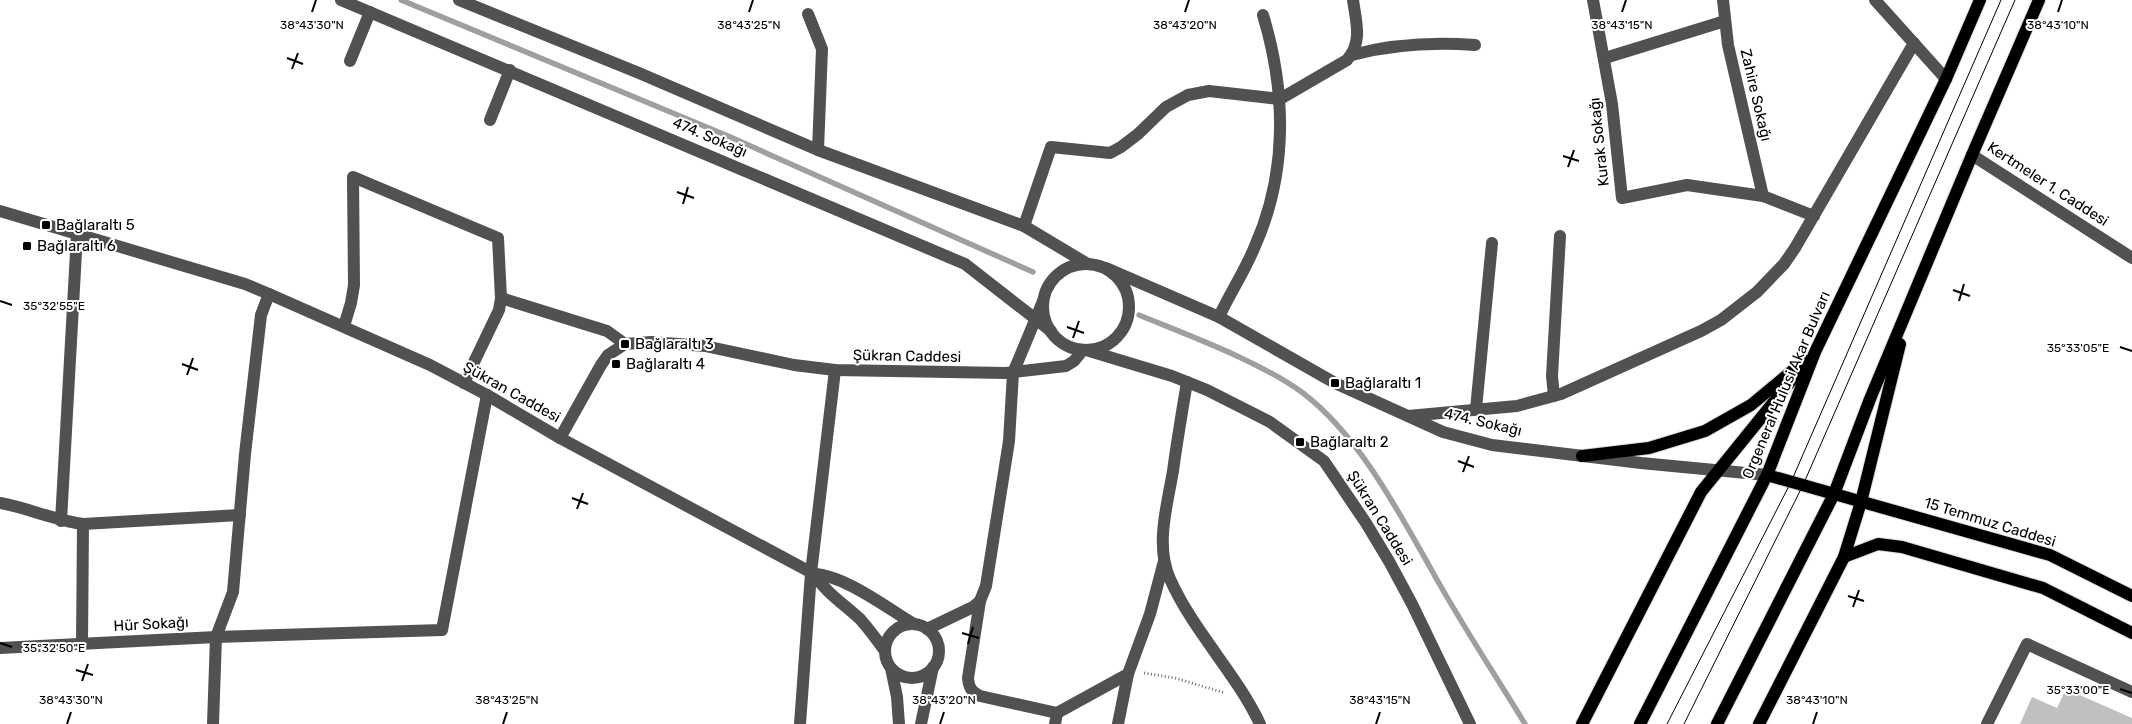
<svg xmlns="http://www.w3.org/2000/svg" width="2132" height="724" font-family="Rubik,sans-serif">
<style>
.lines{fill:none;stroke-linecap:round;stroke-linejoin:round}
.stream{stroke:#9f9f9f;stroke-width:5.5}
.building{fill:#c0c0c0}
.major-casing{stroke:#dbdbdb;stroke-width:14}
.path{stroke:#737373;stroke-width:3;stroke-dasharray:1 2.5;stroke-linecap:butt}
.minor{stroke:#515151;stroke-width:12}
.major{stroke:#000;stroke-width:12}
.tram{stroke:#000;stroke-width:1}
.ticks{fill:none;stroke:#000;stroke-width:2}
.poi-dot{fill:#000;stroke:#fff;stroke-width:2}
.labels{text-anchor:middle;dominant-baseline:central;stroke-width:4;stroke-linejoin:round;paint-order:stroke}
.street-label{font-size:15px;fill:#000;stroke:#fff}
.poi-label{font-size:15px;fill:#000;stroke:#fff;text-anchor:start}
.ticks-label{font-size:12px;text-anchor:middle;fill:#000;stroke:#fff;stroke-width:4;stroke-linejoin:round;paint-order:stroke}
</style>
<rect width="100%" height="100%" fill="#fff"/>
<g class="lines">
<g class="stream">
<polyline points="401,0 728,136 1033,272"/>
<path d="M1139,315C1190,336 1259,361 1303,393C1359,436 1397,509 1431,569C1460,622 1494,673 1525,724"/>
</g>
</g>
<polygon class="building" points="2066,689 2132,718 2132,724 2020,724 2032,697 2057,708"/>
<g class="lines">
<defs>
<g id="major">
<polyline points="1582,456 1649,448 1705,431 1751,405 1792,371"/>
<polyline points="1767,475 2050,555 2132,596"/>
<polyline points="1844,557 1878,544 1902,547 2043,588 2132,633"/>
<polyline points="1582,724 1701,492 1807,361"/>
<polyline points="1640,724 1767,475 1815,352 1946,79 1980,0"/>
<polyline points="1717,724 1834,494 1870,399 1972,155 2039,0"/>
<polyline points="1759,724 1844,557 1861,502 1900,344"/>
</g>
</defs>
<use href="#major" class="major-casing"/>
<polyline class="path" points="1144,673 1175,678 1225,693"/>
<g class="minor">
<polyline points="341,0 965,264 1051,331"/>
<polyline points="459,0 639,73 818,150 1024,226 1086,263"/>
<polyline points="1593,0 1612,104 1622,198 1687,185 1763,196 1814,216"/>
<polyline points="1723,0 1728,45 1763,196"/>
<polyline points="1875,0 1946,79"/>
<polyline points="808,14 822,49 818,150"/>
<path d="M1352,55C1393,44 1432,42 1475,45"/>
<polyline points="1605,58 1725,21"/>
<polyline points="350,61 370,12"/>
<polyline points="490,120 510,70"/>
<polyline points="1972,155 2132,258"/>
<polyline points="0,211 245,284 269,294 430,365 487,395 560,438 601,365 608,355 625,344 651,342 705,346 794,365 835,370 1006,373 1066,366 1074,361 1083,350"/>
<path d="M1024,226L1051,147L1110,153L1121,147L1138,134L1166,107L1188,95L1209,91L1280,99L1347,60C1363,42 1356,22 1353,0"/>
<circle cx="1086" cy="307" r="43"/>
<polyline points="1106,268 1219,317 1335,383 1443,432 1492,445 1641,463 1767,475"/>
<polyline points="269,294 261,315 245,454 233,592 216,637 442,630 487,395"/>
<polyline points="501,298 607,331 625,344"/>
<path d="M1219,317C1230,293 1245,271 1255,246C1288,172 1286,91 1263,15"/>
<polyline points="344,326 351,303 354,285 353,177 498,238 501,298 499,310 464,383"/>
<polyline points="1086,350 1172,376 1207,390 1270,422 1324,461 1366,523 1390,563 1412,604 1470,724"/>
<path d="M1187,382C1182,412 1177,441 1173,471C1167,506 1155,546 1170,579C1193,631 1236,673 1260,724"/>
<polyline points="1554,396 1552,376 1560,236"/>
<polyline points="1476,409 1492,243"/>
<polyline points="1408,416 1517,406 1561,394 1701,331 1721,320 1757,292 1784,264 1795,248 1914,43"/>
<path d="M560,438L814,574C844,575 887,608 914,624"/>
<path d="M0,503C28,508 54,520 83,524L82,644"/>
<polyline points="61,521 77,234"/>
<polyline points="83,524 240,515"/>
<path d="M814,574C826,593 844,604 860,619C869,629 877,640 885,651"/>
<path d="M980,601L968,678C969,688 971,691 980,696L1057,713L1055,724"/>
<circle cx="912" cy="651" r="27"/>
<polyline points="927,629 973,607 980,601 986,586 1009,441 1013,373 1043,301"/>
<polyline points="0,648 216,637 213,724"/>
<polyline points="891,668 897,697 899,724"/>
<polyline points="1057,713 1128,674"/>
<polyline points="800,724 811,573 835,370"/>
<polyline points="921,724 933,667"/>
<polyline points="1118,724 1128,674 1150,614 1164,561"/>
<polyline points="1987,724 2027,644 2132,692"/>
</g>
<use href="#major" class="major"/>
<g class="tram">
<polyline points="1667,724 1791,482 2001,0"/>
<polyline points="1684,724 1803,485 2015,0"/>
</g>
</g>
<path class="ticks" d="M312,12L316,0M749,12L753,0M1185,12L1189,0M1622,12L1626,0M2058,12L2062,0M287,58L303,64M292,69L298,53M1563,156L1579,161M1568,167L1574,150M677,192L694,198M683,204L688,187M1953,290L1970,296M0,301L12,305M1959,301L1964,284M1067,327L1084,333M1073,338L1079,321M2120,347L2132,351M182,364L198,370M187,375L193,358M1458,461L1474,467M1463,472L1469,456M572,498L588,504M577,509L583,493M1848,596L1864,601M1853,607L1859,590M962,633L979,638M0,643L12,647M968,644L973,627M76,670L93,675M82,681L88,664M2120,689L2132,693M67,724L71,712M503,724L507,712M940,724L944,712M1376,724L1380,712M1813,724L1817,712"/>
<g class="poi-dot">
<rect x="41" y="220" width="10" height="10" rx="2.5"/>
<rect x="22" y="241" width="10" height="10" rx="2.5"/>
<rect x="620" y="339" width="10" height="10" rx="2.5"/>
<rect x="611" y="359" width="10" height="10" rx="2.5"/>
<rect x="1330" y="378" width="10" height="10" rx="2.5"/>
<rect x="1295" y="437" width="10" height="10" rx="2.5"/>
</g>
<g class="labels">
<g class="street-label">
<text transform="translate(1756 95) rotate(77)">Zahire Sokağı</text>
<text transform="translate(710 137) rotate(23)">474. Sokağı</text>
<text transform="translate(1599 142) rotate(-96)">Kurak Sokağı</text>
<text transform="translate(2048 184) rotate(33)">Kertmeler 1. Caddesi</text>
<text transform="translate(907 356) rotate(1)">Şükran Caddesi</text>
<text transform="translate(1786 385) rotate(-67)">Orgeneral Hulusi Akar Bulvarı</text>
<text transform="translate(512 392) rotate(29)">Şükran Caddesi</text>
<text transform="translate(1483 422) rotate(13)">474. Sokağı</text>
<text transform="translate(1380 518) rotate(58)">Şükran Caddesi</text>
<text transform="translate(1990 522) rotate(17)">15 Temmuz Caddesi</text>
<text transform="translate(151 624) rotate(-3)">Hür Sokağı</text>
</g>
<g class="poi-label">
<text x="56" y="225">Bağlaraltı 5</text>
<text x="37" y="246">Bağlaraltı 6</text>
<text x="635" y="344">Bağlaraltı 3</text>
<text x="626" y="364">Bağlaraltı 4</text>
<text x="1345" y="383">Bağlaraltı 1</text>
<text x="1310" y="442">Bağlaraltı 2</text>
</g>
</g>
<g class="ticks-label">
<text x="312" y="29">38°43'30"N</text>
<text x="749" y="29">38°43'25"N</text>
<text x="1185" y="29">38°43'20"N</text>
<text x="1622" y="29">38°43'15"N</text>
<text x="2058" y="29">38°43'10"N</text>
<text x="54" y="310">35°32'55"E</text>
<text x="2078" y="352">35°33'05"E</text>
<text x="54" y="652">35°32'50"E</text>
<text x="2078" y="694">35°33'00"E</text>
<text x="71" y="704">38°43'30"N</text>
<text x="507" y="704">38°43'25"N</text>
<text x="944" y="704">38°43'20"N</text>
<text x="1380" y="704">38°43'15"N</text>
<text x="1817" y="704">38°43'10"N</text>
</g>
</svg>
